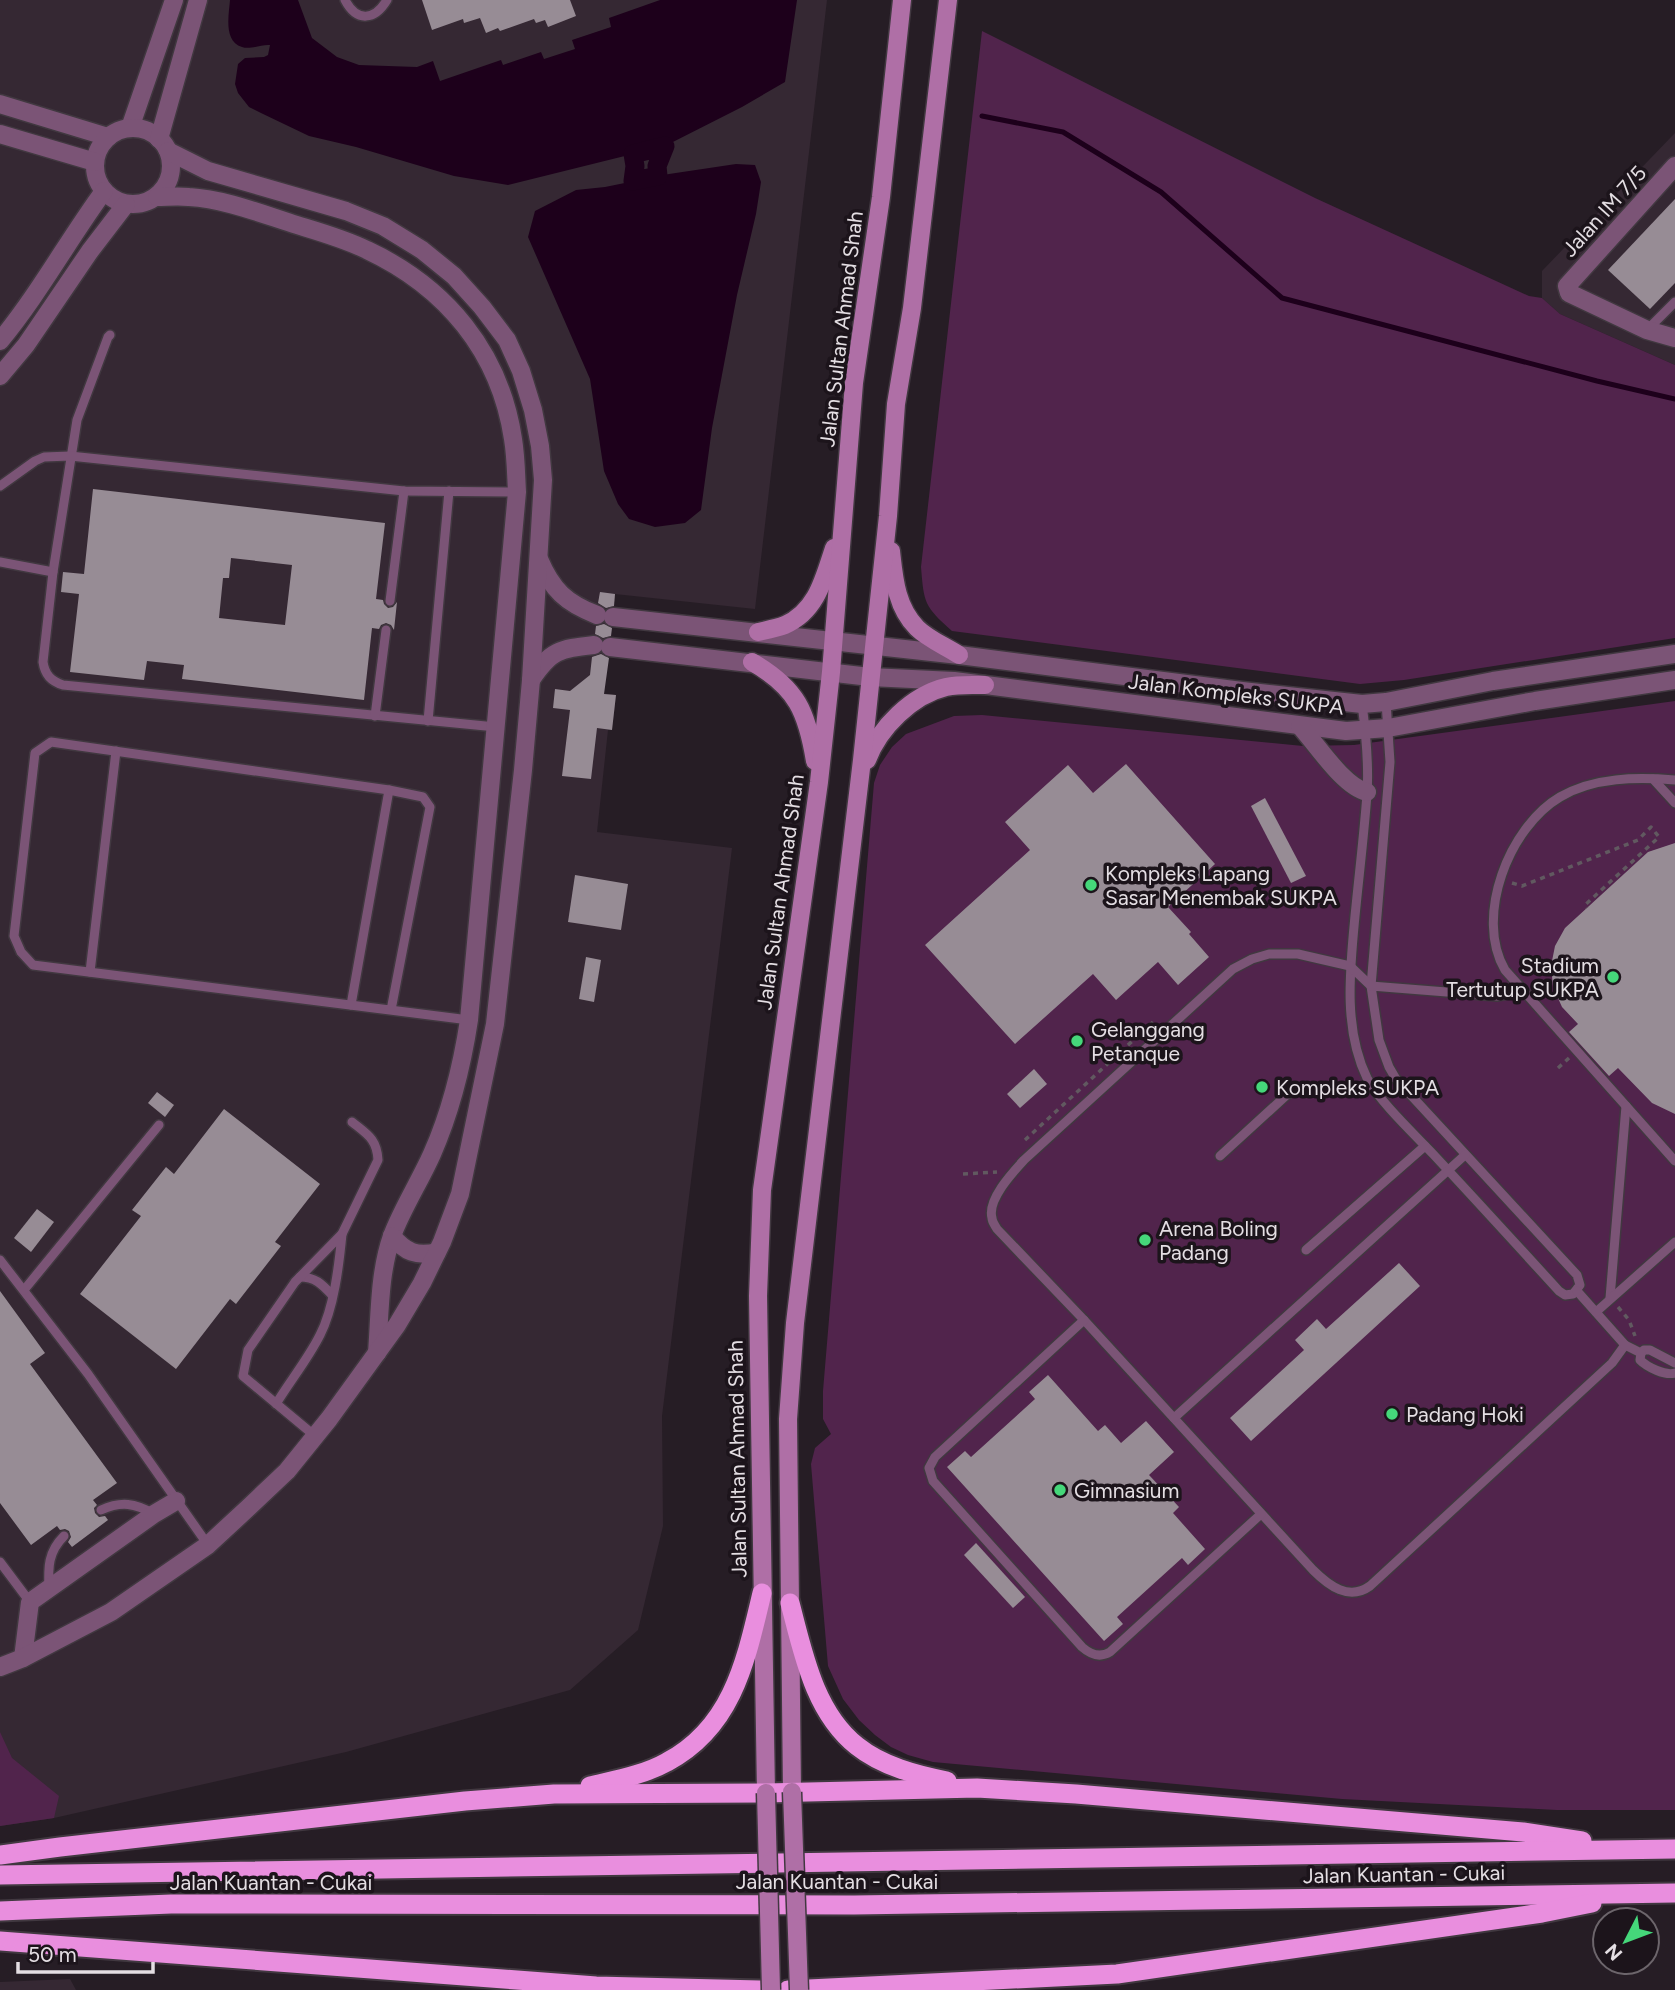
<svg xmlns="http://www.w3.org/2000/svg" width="1675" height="1990" font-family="Figtree,sans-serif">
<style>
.built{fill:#352833}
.green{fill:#51244c}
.water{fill:#1d001b}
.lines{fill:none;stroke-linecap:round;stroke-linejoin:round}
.stream{stroke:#1d001b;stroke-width:5}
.canal{stroke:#1d001b;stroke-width:19}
.building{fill:#978c95;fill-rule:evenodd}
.service-casing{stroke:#413840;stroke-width:12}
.minor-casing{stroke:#413840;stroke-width:21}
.tertiary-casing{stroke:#413840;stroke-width:21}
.secondary-casing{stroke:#413840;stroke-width:21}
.trunk-casing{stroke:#413840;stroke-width:23}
.path{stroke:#615960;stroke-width:3.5;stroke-dasharray:5 5;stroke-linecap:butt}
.service{stroke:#7b5476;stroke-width:9}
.minor{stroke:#7b5476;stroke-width:18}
.tertiary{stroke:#7b5476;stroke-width:18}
.secondary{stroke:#af6fa6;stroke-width:18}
.trunk{stroke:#e98ede;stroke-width:19}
.secondary-bridge-casing{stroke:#413840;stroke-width:21;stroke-linecap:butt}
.secondary-bridge{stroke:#af6fa6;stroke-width:18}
.poi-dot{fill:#45d77a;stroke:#1c141b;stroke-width:2.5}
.labels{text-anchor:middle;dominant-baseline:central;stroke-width:7;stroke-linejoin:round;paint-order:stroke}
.street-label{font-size:21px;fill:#e4dee3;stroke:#1c141b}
.poi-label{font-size:21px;fill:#e4dee3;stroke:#1c141b;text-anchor:start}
</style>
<rect width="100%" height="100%" fill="#261d25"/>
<g class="built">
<polygon points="0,0 827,0 755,609 615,594 606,678 602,678 600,693 616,695 612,730 608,730 597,832 732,848 662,1416 663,1526 638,1630 570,1690 346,1752 54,1818 0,1826"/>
<polygon points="1675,133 1675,365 1560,314 1542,298 1542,271"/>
<polygon points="70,1979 76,1990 0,1990 0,1982"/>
</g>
<g class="green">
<path d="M982,31L1315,198L1529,296L1542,298L1560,314L1675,365V638L1404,680L1360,684L952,631C924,606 924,603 921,567Z"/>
<polygon points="1675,701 1675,1810 1557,1810 1342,1799 933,1762 908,1755 891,1747 875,1735 859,1720 843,1699 828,1666 811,1464 815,1448 831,1434 823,1419 823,1391 874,783 880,765 892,747 906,734 954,716 982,715 1303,746 1354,745"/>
<polygon points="0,1732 12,1758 59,1796 54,1818 0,1826"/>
</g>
<g class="water">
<path d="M230,0H298L312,38L337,57L359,65L417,67L433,61L440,81L501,60L503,65L541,52L544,59L575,49L572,40L611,27L609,18L660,0H797L785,82L742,107L665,146L508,185L454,176L356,147L309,136L261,113L249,107L238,93L235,84L238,64L245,58L264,57L268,55L270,45C262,44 250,50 242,47C223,41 229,14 230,0Z"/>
<polygon points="736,164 755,165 761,182 756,214 737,295 712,428 701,510 685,523 655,527 629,519 618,504 604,471 590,379 528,237 535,211 576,190 605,187 669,174"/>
</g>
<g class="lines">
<polyline class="stream" points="982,116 1063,132 1161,192 1282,298 1597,381 1675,399"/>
<polygon class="canal" points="665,146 657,166 658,176 633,181 635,166 633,154"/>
</g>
<g class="building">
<polygon points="422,0 570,0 576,16 548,27 545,20 536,23 534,19 500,31 498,28 486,33 480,18 464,23 463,19 432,30"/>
<polygon points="1675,199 1675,283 1650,309 1608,270"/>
<path d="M93,489L385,523L376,599L383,600L384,604L388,608L393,607L397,602L394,630L391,625L386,623L381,625L379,629L372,628L364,700L182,679L184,665L147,661L144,680L70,672L79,594L61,592L63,572L84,574ZM231,558L292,565L285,625L219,618L223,578H229Z"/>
<polygon points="600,592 615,594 614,606 606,608 598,603"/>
<polygon points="604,624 612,628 611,636 603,638 595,634 596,626"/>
<polygon points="601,654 609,658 604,694 616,695 612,730 597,728 591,779 562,776 570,710 553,708 555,689 570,691 590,675 592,657"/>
<polygon points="1126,764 1215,864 1168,907 1191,932 1189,934 1209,957 1178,985 1158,962 1116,1000 1093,974 1015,1044 925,945 1030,850 1005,822 1068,765 1093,793"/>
<polygon points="1265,798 1306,876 1291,883 1251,806"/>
<polygon points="1675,843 1675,1114 1652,1103 1618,1068 1609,1076 1569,1032 1578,1024 1562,1007 1553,987 1551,966 1555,946 1565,928 1648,852"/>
<polygon points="575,875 628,884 621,930 568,922"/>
<polygon points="586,957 601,960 594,1002 579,999"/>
<polygon points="1034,1069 1047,1084 1020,1108 1007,1094"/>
<polygon points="157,1092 174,1105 165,1117 148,1103"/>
<polygon points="224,1109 320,1184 275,1242 281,1246 236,1304 230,1299 176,1369 80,1294 141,1216 132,1210 166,1167 174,1174"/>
<polygon points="37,1209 54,1222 31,1252 14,1238"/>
<polygon points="1399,1263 1420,1286 1251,1441 1230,1418 1304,1350 1295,1340 1317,1319 1326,1329"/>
<polygon points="0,1291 45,1353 30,1364 117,1483 93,1500 97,1505 94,1508 95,1513 99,1517 105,1516 108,1520 72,1547 68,1542 71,1537 69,1531 65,1529 60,1530 57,1526 31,1545 0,1503"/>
<polygon points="1048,1375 1098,1431 1105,1425 1121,1443 1146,1421 1174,1452 1149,1475 1179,1507 1173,1513 1205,1549 1188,1565 1182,1558 1117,1617 1123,1624 1104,1641 947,1467 965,1451 971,1457 1035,1399 1029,1392"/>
<polygon points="976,1543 1025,1597 1013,1608 964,1555"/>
</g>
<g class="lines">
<defs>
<g id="service">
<path d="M345,0C357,23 375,20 387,0"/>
<polyline points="1647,330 1675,302"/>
<path d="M110,335L108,337L77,420L53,572L43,662C45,675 51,681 63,685L496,727"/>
<polyline points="0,486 35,461 44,457 70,456 404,491 517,492"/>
<polyline points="0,562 53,572"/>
<polyline points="390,601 404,491"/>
<path d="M1362,704C1366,734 1369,765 1367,794C1364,835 1359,875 1355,916C1350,969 1343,1029 1367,1078C1379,1101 1414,1134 1433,1154C1475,1199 1517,1245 1559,1291L1565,1295L1573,1294L1580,1285L1577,1275L1396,1079L1389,1067L1379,1040L1371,986L1390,762L1386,702"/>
<polyline points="375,716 386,630"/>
<polyline points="428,721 449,491"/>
<polyline points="1653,779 1675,803"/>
<path d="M1675,780C1637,777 1594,777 1560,797C1509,827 1474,917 1505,970L1675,1161"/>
<polyline points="90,972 116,751"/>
<path d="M1518,985L1507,994L1497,996L1371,986L1350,966L1298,954H1269L1252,959L1233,969L1024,1160C1012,1173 987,1200 992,1218C992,1222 995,1225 997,1229L1084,1320L1313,1570C1329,1586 1349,1601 1370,1586L1612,1363L1625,1345"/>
<polyline points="351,1005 389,790"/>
<polyline points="391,1010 430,807 423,797 389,790 51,742 35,753 14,936 21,952 33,965 469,1020"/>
<polyline points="1220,1156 1290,1092"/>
<path d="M342,1234L378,1160C377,1139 367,1134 352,1122"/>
<polyline points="1306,1250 1425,1146"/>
<polyline points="0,1260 88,1374 208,1545"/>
<path d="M300,1277C315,1277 322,1284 332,1295"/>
<polyline points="24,1290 159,1125"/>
<polyline points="1577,1291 1625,1345 1641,1353 1644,1350 1650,1350 1675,1363"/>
<polyline points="1610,1298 1626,1106"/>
<polyline points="1596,1312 1675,1242"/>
<path d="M1084,1320L935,1457L929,1468L933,1481L1082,1647C1091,1655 1100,1658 1110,1652L1261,1514"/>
<path d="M1641,1353L1640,1360C1647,1367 1665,1376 1675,1373"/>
<path d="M276,1404C290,1381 308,1359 320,1335C334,1308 339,1265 342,1234L295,1282L248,1350L243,1376L315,1436"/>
<polyline points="1174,1418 1465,1155"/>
<path d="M101,1510C121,1501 135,1503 154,1514"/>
<polyline points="0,1562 30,1602"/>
<path d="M49,1589C48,1567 48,1552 64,1536"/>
</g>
<g id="minor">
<polyline points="0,104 108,137"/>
<polyline points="130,128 174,0"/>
<circle cx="133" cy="166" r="38"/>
<polyline points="0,134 95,162"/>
<polyline points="159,139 198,0"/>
<polyline points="1675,166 1567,286 1569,293 1647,330 1675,338"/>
<path d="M157,197C167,197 178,196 189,197C225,199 262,214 297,225C320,232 345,239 367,250C446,287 500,352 513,439C516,457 516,475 517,492L469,1020C462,1066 451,1111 432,1154C420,1181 402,1209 392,1236C379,1273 380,1314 377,1353"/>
<path d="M0,341C39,294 68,240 104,191"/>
<polyline points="0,376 26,345 90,251 126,204"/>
<path d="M539,559C552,590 566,603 597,615"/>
<path d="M531,680C551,650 559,649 594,645"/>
<path d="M392,1236C405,1252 417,1257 437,1252"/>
<polyline points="23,1658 30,1602 154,1514 176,1501"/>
<polyline points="0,1667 23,1658 111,1612 208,1545 249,1507 287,1471 329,1419 397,1325 422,1283 442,1242 460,1194 495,1024 523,770 531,680 543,480 540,446 533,410 521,371 507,340 482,307 454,276 422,250 383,226 346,211 208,171 168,151"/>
</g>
<g id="tertiary">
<polyline points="613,617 959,655 1242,691 1362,704 1386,702 1493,681 1675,654"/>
<polyline points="610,647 870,677 954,681 1346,731 1388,728 1535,701 1675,680"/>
<path d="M1300,726C1317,745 1344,787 1367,792"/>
</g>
<g id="secondary">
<path d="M891,551C894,578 896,607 917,628C928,639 945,646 959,655"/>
<path d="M758,632C767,630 777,628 785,625C817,611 824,578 834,548"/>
<path d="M752,662C797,688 807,712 815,761"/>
<path d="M867,760C879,728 912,695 946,687C959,684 972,685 985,685"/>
<polyline points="792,1792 788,1419 795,1323 862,760 888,516 896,404 912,308 948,0"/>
<polyline points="766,1793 758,1296 762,1190 819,782 831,672 854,383 881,197 902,0"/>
</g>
<g id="trunk">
<path d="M790,1603C803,1652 814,1712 857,1746C882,1766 916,1775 947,1781"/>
<path d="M590,1786C615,1780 644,1775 667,1762C733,1727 746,1660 762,1593"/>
<polyline points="0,1855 60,1847 465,1801 554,1794 766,1793 977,1788 1076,1794 1523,1832 1582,1841"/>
<polyline points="0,1875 1675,1849"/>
<polyline points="0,1911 171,1904 854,1905 1675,1893"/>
<polyline points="0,1941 596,1986 760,1990"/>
<polyline points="788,1990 1117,1974 1542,1913 1592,1903"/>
</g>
</defs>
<use href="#service" class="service-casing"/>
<use href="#minor" class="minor-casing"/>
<use href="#tertiary" class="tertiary-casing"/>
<use href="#secondary" class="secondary-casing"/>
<use href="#trunk" class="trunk-casing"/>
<g class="path">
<polyline points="1512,883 1522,886 1638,840 1651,827 1659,837 1585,905 1587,908"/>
<polyline points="1558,1068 1569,1058"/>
<polyline points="1025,1140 1153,1022"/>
<polyline points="963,1174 997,1172"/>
<polyline points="1618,1307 1629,1320 1635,1336"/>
</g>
<use href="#service" class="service"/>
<use href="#minor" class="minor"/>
<use href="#tertiary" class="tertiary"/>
<use href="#secondary" class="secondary"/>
<use href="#trunk" class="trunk"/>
<defs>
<g id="secondary-bridge">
<polyline points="792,1792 799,1990"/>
<polyline points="766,1793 771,1990"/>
</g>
</defs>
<use href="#secondary-bridge" class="secondary-bridge-casing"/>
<use href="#secondary-bridge" class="secondary-bridge"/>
</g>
<g class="poi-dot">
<circle cx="1091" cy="885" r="7"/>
<circle cx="1613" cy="977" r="7"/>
<circle cx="1077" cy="1041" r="7"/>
<circle cx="1262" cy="1087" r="7"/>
<circle cx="1145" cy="1240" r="7"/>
<circle cx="1392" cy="1414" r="7"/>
<circle cx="1060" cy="1490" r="7"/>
</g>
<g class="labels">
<g class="street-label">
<text transform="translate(1604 211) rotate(-48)">Jalan IM 7/5</text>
<text transform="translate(841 329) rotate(-83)">Jalan Sultan Ahmad Shah</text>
<text transform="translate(1236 694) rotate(7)">Jalan Kompleks SUKPA</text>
<text transform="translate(780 892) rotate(-82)">Jalan Sultan Ahmad Shah</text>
<text transform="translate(737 1459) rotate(-91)">Jalan Sultan Ahmad Shah</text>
<text transform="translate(1404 1874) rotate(-1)">Jalan Kuantan - Cukai</text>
<text x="837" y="1881">Jalan Kuantan - Cukai</text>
<text x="271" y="1882">Jalan Kuantan - Cukai</text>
</g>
<g class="poi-label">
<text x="1105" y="873">Kompleks Lapang<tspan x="1105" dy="24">Sasar Menembak SUKPA</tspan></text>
<text x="1599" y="965" text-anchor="end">Stadium<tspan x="1599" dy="24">Tertutup SUKPA</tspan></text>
<text x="1091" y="1029">Gelanggang<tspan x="1091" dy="24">Petanque</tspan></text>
<text x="1276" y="1087">Kompleks SUKPA</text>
<text x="1159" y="1228">Arena Boling<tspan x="1159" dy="24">Padang</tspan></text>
<text x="1406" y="1414">Padang Hoki</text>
<text x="1074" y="1490">Gimnasium</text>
</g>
</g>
<g transform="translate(1626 1941) rotate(228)"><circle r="33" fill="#1c141b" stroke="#6c656b" stroke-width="2"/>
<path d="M0-5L12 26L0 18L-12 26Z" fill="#45d77a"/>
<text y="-10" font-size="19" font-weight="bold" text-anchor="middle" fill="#e4dee3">N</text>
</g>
<path d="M18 1962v10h135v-10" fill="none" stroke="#e4dee3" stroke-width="3.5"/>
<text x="28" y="1962" font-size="21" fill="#e4dee3" stroke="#1c141b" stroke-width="5" paint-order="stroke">50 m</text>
</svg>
